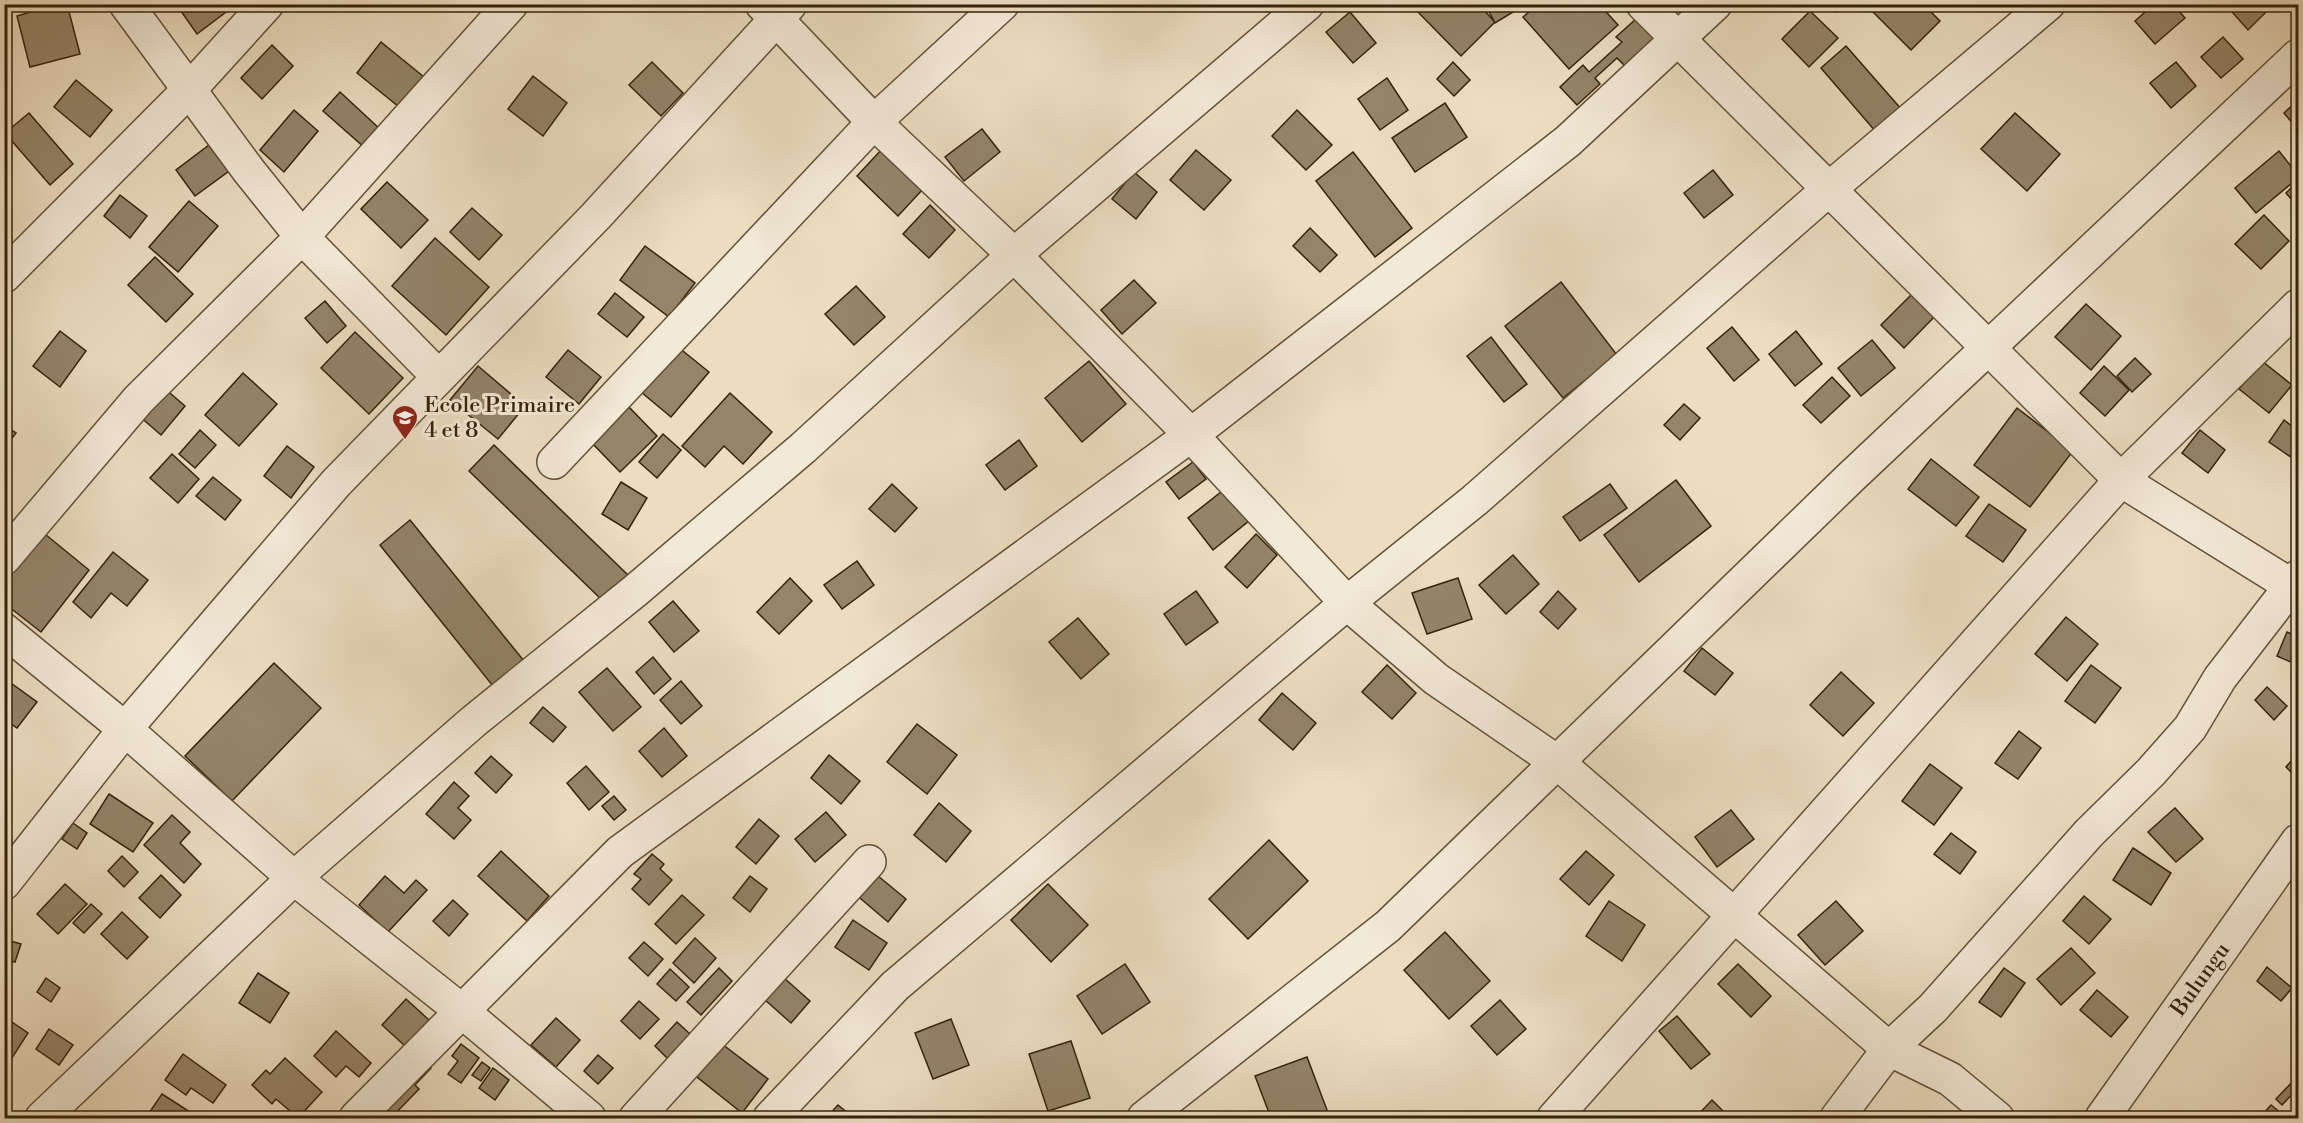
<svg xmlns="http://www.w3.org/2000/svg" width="2303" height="1123" font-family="'Libre Bodoni',serif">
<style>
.building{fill:#948469;stroke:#34230a;stroke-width:1.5}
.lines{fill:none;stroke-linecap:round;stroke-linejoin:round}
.minor-casing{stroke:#625238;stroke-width:36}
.minor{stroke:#f3e9d7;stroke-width:33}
.labels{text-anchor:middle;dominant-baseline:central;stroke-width:6;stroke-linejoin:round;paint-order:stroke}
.poi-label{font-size:22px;fill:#34230a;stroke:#f3e9d7;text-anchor:start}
.street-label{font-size:22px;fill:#34230a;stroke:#f3e9d7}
</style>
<rect width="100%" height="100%" fill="#ecddc1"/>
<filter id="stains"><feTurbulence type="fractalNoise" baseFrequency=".00333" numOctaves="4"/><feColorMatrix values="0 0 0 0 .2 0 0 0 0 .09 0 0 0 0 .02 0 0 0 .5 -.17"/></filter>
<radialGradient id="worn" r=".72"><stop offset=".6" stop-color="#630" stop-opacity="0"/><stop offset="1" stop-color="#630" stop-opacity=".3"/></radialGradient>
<g class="building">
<polygon points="57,4 67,4 80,54 30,67 17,16"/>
<polygon points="176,4 227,4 230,9 197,34"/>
<polygon points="1424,4 1478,4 1495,22 1461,56 1417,11"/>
<polygon points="1485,4 1526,4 1495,23"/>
<polygon points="1538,4 1599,4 1618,25 1569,69 1523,17"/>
<polygon points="1830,4 1845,4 1837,12"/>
<polygon points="1874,4 1923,4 1940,21 1911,50 1870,9"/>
<polygon points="2154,4 2173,4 2185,18 2155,44 2135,21"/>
<polygon points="2274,4 2248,30 2226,5 2227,4"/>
<polygon points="1810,11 1838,38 1809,67 1782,39"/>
<polygon points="1350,12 1376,43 1353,63 1326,32"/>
<polygon points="1637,18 1655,38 1625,66 1617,58 1595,78 1600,84 1577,105 1560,87 1583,65 1589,72 1622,42 1616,37"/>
<polygon points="2223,37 2243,59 2221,78 2201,57"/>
<polygon points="381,42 429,81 404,111 357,73"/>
<polygon points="272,45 293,66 262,99 241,78"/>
<polygon points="1846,46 1902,110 1876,132 1821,68"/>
<polygon points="652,62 683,93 661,116 629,85"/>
<polygon points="1453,62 1470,80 1454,96 1437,79"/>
<polygon points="2176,62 2196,86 2171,108 2150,83"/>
<polygon points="533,76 567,103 543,136 508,109"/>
<polygon points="1387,78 1408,110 1380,130 1358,99"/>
<polygon points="76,80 112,110 90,137 54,107"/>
<polygon points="340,92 381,130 365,148 323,111"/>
<polygon points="2298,100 2298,130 2284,113"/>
<polygon points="1445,103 1467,137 1415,172 1392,138"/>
<polygon points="294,110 318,131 284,172 260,150"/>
<polygon points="1297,110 1332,145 1306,170 1272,136"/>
<polygon points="29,113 73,164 50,185 5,133"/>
<polygon points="2015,113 2060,154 2027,191 1981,149"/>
<polygon points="982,129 1000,152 964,181 945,157"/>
<polygon points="209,145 229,171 195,196 176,170"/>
<polygon points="882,149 923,189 898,216 857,176"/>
<polygon points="1196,150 1231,180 1204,210 1170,180"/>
<polygon points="2279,151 2298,175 2298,178 2256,213 2235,188"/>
<polygon points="1353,152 1412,228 1375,257 1316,181"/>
<polygon points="1713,170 1733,195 1704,218 1684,193"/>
<polygon points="1134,172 1157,192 1136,219 1112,199"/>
<polygon points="2298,181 2298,207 2286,193"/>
<polygon points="387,182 428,220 401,248 361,209"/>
<polygon points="120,195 147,216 130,238 104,216"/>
<polygon points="189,201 218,226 178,272 149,247"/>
<polygon points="930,205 955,230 929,258 903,234"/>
<polygon points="472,208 502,235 479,260 450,232"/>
<polygon points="2264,215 2289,241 2261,269 2235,244"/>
<polygon points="1310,228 1337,255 1320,272 1293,246"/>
<polygon points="435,238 489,287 446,335 392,286"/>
<polygon points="645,246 695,283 669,317 620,280"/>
<polygon points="155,257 193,294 166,322 128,285"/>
<polygon points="1134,280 1156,303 1122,334 1101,310"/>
<polygon points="1561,282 1617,355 1563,398 1505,326"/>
<polygon points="856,286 885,317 854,345 825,314"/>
<polygon points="1914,292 1937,314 1904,348 1881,325"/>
<polygon points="615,293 644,317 627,337 598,314"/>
<polygon points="325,301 346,326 327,343 305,318"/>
<polygon points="2086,304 2121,336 2091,370 2055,337"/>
<polygon points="1732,327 1759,360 1734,381 1707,348"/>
<polygon points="60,331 86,351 60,387 33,366"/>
<polygon points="1796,331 1822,364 1795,386 1769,354"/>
<polygon points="355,332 403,378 369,414 321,368"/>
<polygon points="1491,337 1527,384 1504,402 1467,356"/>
<polygon points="1872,340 1895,368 1861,396 1838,368"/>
<polygon points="678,347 709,372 671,417 641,392"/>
<polygon points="568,350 601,377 579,404 546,377"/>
<polygon points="2135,358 2151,374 2132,392 2117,376"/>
<polygon points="1089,361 1126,404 1082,442 1045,398"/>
<polygon points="2262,361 2292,385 2269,413 2239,389"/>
<polygon points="478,366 525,406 498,439 450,400"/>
<polygon points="2104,366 2129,390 2105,416 2080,393"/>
<polygon points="243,373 277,404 239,446 205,415"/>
<polygon points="1832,377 1850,396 1821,423 1803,405"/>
<polygon points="163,387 185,406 161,435 138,415"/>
<polygon points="730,393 772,432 743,464 724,446 705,467 682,446"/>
<polygon points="1684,404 1700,418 1680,440 1664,425"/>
<polygon points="629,407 657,436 620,472 592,443"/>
<polygon points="2017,408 2073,451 2030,507 1974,465"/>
<polygon points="2284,420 2298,431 2298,462 2269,442"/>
<polygon points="4,425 16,433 4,449"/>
<polygon points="200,430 216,445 195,468 179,454"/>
<polygon points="2200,430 2225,450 2208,473 2182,453"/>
<polygon points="663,434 681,450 657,478 639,462"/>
<polygon points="1019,440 1037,466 1005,490 986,465"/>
<polygon points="494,445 629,576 604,602 469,471"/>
<polygon points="287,446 314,467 291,498 264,476"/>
<polygon points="172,454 199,479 178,503 150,478"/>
<polygon points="1931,459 1979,497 1956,526 1908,489"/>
<polygon points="1193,462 1206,479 1179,499 1166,482"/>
<polygon points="213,477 241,500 225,520 196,496"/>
<polygon points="1676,480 1711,526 1639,582 1604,535"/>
<polygon points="621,482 647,498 628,530 602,514"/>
<polygon points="892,484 917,508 895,532 869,509"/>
<polygon points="1610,484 1627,508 1580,541 1563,517"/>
<polygon points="1226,488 1250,520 1213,550 1188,518"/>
<polygon points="1989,504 2026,530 2003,562 1966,536"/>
<polygon points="410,520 528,666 497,691 380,545"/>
<polygon points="40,530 89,570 41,632 4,603 4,575"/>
<polygon points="1256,534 1277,555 1247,588 1225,567"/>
<polygon points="113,552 148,580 127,606 111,593 91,618 73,602"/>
<polygon points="1513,555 1539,584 1506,614 1479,585"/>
<polygon points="857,561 874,585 842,609 824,585"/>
<polygon points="790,578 812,601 779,634 757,612"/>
<polygon points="1458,578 1472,619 1427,634 1412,593"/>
<polygon points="1196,591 1218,622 1186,645 1164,614"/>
<polygon points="1558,591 1576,609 1558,629 1540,612"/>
<polygon points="673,601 699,631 674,652 649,622"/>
<polygon points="2066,617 2098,644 2067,681 2035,654"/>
<polygon points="1078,618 1109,654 1081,679 1049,642"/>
<polygon points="2287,632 2298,637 2298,665 2277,656"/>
<polygon points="1702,648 1733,673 1715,695 1684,671"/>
<polygon points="653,657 671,679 654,694 636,672"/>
<polygon points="274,663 321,708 232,801 185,756"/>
<polygon points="1387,665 1416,693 1392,719 1362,692"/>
<polygon points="2091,665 2121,688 2095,723 2065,701"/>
<polygon points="607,668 641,707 613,731 579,692"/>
<polygon points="1841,672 1874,703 1843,736 1810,705"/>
<polygon points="4,678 37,702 17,728 4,719"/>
<polygon points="681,681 702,706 681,724 660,700"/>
<polygon points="2267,687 2287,706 2274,720 2255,700"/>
<polygon points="1282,693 1316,723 1293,750 1259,720"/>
<polygon points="543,707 566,727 553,742 530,723"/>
<polygon points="917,724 957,755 927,794 887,762"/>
<polygon points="664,728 687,756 662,777 639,751"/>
<polygon points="2019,731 2041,748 2018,779 1995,763"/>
<polygon points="2298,753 2298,779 2286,767"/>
<polygon points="829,755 860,781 841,804 811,778"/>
<polygon points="491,756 512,775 496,793 475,773"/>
<polygon points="1930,764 1962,788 1934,825 1902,801"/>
<polygon points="586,766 609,792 589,810 567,783"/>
<polygon points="454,782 469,796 458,808 471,820 454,839 426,814"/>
<polygon points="109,794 153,823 133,852 90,824"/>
<polygon points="614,796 626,810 614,820 602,806"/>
<polygon points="939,803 971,831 946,862 914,835"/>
<polygon points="2175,808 2203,839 2176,862 2148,832"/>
<polygon points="1731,810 1754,839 1717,867 1695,837"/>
<polygon points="826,812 846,835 815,862 795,839"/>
<polygon points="172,815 190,832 180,843 201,864 184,883 144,845"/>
<polygon points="759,819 779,836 756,864 736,847"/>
<polygon points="73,823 87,833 77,849 62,839"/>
<polygon points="1951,833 1976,852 1960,874 1934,854"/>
<polygon points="1269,840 1308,881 1248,939 1209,899"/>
<polygon points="2133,848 2171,873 2151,905 2113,880"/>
<polygon points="501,851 549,896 527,921 478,876"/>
<polygon points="1586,851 1614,875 1589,905 1560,879"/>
<polygon points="652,854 664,864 660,869 672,880 649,905 632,889 641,879 634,874"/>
<polygon points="122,856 138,872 124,887 108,871"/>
<polygon points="872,871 906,899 888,922 854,893"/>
<polygon points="161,875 181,895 160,918 139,898"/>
<polygon points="385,876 404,893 416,880 427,890 388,932 359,905"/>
<polygon points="750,876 767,889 750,912 733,898"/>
<polygon points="65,884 87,904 58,934 37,914"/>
<polygon points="1048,884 1088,925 1051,962 1011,920"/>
<polygon points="682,895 704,915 676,944 655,924"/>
<polygon points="2084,896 2111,919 2089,944 2063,921"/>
<polygon points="453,900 468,914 449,936 433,921"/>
<polygon points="1609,901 1645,925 1622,961 1586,936"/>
<polygon points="1836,901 1863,931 1825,965 1798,935"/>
<polygon points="91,904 102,914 84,933 73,923"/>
<polygon points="122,912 148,937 127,959 101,934"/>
<polygon points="853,920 887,943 869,970 835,947"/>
<polygon points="1445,932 1490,981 1449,1019 1404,970"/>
<polygon points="695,938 716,958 694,983 673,963"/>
<polygon points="4,939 21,944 15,962 4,959"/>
<polygon points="644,942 663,959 648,976 629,958"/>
<polygon points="2071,948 2095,973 2061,1005 2037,979"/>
<polygon points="1125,964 1150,1002 1102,1034 1077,996"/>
<polygon points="1738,964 1771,996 1751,1017 1718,984"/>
<polygon points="2267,967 2292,988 2281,1001 2257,981"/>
<polygon points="719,968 732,981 701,1015 687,1002"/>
<polygon points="2004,968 2025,983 2001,1017 1979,1002"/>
<polygon points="670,969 689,987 676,1001 657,984"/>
<polygon points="258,973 289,993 270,1023 239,1003"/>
<polygon points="783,977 810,1001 791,1023 764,999"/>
<polygon points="46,978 60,988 51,1002 37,992"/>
<polygon points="2097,990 2128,1017 2111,1037 2080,1010"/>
<polygon points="406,999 429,1020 405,1046 382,1025"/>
<polygon points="1500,1000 1526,1029 1497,1055 1471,1026"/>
<polygon points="639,1001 659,1019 640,1039 621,1021"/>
<polygon points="1677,1016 1710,1054 1691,1069 1659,1031"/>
<polygon points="6,1018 28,1033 10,1061 4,1057"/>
<polygon points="556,1018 580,1040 556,1067 531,1045"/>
<polygon points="951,1019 969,1065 933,1079 915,1033"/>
<polygon points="677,1022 690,1034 668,1059 655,1046"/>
<polygon points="49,1029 73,1045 59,1065 36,1049"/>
<polygon points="336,1031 371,1063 359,1077 346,1066 336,1077 314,1056"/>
<polygon points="1071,1041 1090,1098 1048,1111 1029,1054"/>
<polygon points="461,1044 479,1058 461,1083 448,1074 458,1061 452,1056"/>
<polygon points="722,1044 768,1079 742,1113 697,1077"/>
<polygon points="183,1054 226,1085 213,1103 191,1088 186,1095 165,1080"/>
<polygon points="598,1055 613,1068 598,1084 584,1071"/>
<polygon points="1307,1057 1330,1118 1271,1118 1255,1076"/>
<polygon points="285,1058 322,1092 298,1118 276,1099 272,1104 252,1085 266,1070 270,1074"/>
<polygon points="422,1060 431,1068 415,1085 419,1089 393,1116 379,1103"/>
<polygon points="482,1062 490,1068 481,1081 472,1075"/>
<polygon points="493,1068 509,1080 495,1100 479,1088"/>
<polygon points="2298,1076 2298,1088 2282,1105 2276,1099"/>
<polygon points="162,1094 190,1112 185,1118 151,1118 147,1116"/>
<polygon points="1712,1100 1724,1112 1717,1118 1695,1118"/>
<polygon points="838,1105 854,1118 826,1118"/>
<polygon points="2271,1105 2287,1118 2259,1118"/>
<polygon points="1928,1111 1935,1118 1921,1118"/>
<polygon points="2220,1113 2230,1118 2217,1118"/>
</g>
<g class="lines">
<defs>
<g id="minor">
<polyline points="126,4 249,171 302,237 438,376"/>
<polyline points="762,4 874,122 1014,255 1191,435 1347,603 1436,679 1557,762 1889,1049 1950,1079 1997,1118"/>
<polyline points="1643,4 2121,480 2298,590"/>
<polyline points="4,276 188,91 267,4"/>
<polyline points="554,462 874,122 1002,4"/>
<polyline points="4,558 138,400 302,237 511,4"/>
<polyline points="4,630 125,729 294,878 463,1012 589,1118"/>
<polyline points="4,883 125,729 336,483 596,216 790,4"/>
<polyline points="42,1118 294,878 474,721 635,591 803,448 1014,255 1307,4"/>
<polyline points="356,1118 620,852 1191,435 1568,141 1715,4"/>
<polyline points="636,1118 869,862"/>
<polyline points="770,1118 895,986 1347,603 1475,500 1829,189 2048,4"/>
<polyline points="1144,1118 1388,926 1850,478 2298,56"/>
<polyline points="1554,1118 2121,480 2298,306"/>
<polyline points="1837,1118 1889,1049 1933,1008 2089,833 2151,772 2190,728 2220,678 2298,577"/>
<path id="s1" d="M2102,1118L2298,841"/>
</g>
</defs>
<use href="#minor" class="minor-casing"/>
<use href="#minor" class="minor"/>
</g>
<defs>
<symbol id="school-pin" viewBox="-11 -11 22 30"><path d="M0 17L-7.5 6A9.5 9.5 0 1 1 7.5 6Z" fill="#8f2418" stroke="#f3e9d7"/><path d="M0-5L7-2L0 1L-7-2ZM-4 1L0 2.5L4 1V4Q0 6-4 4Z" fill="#fff"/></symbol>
</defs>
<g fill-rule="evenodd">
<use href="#school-pin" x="390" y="403" width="30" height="40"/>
</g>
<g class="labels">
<g class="poi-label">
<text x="424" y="405">Ecole Primaire<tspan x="424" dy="25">4 et 8</tspan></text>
</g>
<g class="street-label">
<text stroke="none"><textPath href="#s1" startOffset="170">Bulungu</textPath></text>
</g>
</g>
<rect width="2303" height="1123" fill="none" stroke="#ecddc1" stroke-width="24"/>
<rect x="6" y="6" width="2291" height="1111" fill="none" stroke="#34230a" stroke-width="3"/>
<rect x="12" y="12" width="2279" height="1099" fill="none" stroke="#34230a" stroke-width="1.5"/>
<rect width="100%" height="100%" filter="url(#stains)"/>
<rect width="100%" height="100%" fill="url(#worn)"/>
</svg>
